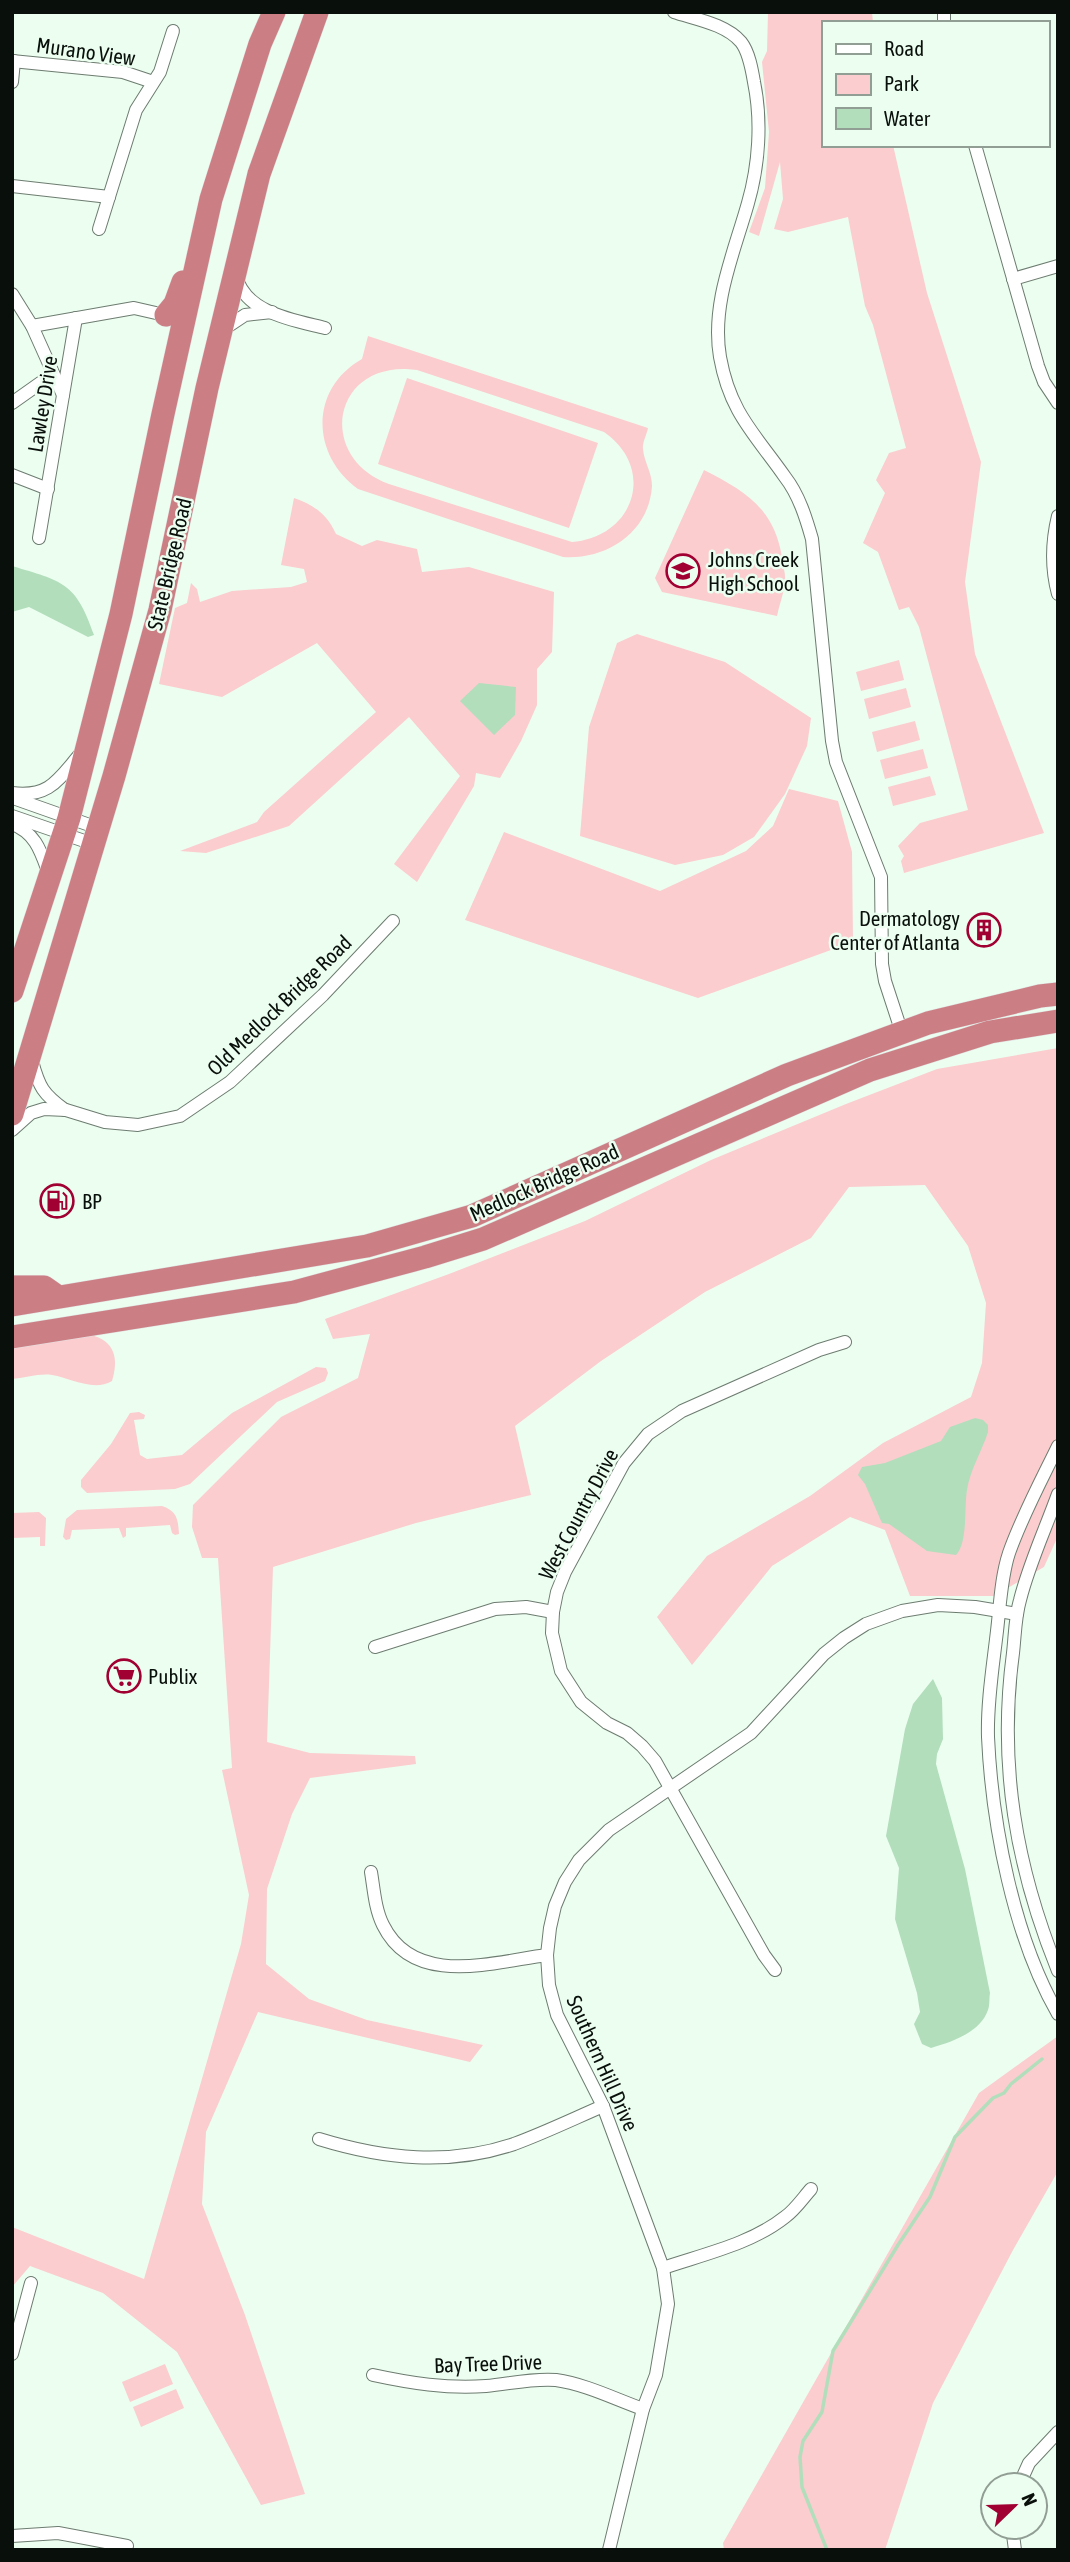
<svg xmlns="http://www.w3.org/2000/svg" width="1070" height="2562" font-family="'Asap Condensed',sans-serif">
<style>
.green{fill:#fbcdcf;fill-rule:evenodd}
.water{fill:#b2debc}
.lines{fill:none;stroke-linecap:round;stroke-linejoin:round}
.stream{stroke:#b2debc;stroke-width:3.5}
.street-casing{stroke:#6d7c70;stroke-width:14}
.highway-casing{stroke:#e1e2e2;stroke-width:24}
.street{stroke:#fff;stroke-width:12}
.highway{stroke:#cb7f84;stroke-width:23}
.labels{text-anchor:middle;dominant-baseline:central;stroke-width:5;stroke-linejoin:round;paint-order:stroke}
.street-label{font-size:21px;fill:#090f0a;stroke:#ecfef0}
.poi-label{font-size:21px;fill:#090f0a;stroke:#ecfef0;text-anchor:start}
</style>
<rect width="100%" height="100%" fill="#ecfef0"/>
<g class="green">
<polygon points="768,12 872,12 873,23 823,23 823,145 893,145 927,293 981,462 965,582 975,654 1044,833 904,873 901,861 904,856 898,846 920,823 968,810 919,627 909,607 899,610 878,552 863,543 885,493 876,480 889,453 906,448 873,325 865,306 848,217 788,232 774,229 783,199 780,162 759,236 749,232 765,188 769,132 762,62 767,51"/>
<path d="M368,336L648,428C647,434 642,443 643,449C644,462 652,472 652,486C649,533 606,560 563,557L358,489C311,455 309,389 362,359ZM406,369L417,370L604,432C657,469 634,537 572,542L389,484C318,458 331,367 406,369Z"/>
<polygon points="407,378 598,443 569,528 378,464"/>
<path d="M704,470C745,491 774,508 782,557C783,565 786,575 785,584C783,595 779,606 777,616L662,592L655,578Z"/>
<path d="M294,498C314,505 327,514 336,534L362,546L377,540L417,549L422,572L469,567L554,592L552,652L537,669V705L521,741L500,778L476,773L474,786L417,882L394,864L460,776L409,717L289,826L206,853L180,851L257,822L264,812L376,712L317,643L222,697L159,684L175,608L187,603L191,583L197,589L200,602L232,591L291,587L307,582L304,569L281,565Z"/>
<polygon points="637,634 725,662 811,718 807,746 785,794 754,837 723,855 675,865 580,836 589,727 617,643"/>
<polygon points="899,660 904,680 861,691 856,672"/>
<polygon points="906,688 911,707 869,719 864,699"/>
<polygon points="915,721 920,740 877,752 872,732"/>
<polygon points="923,749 928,768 885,779 880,760"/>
<polygon points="930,776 936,795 893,806 888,787"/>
<polygon points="789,789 838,801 852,852 853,942 698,998 465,920 504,832 660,891 746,851 773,826"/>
<polygon points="1058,1048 1058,1536 1044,1567 994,1596 910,1596 885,1530 850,1517 772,1566 692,1665 657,1617 707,1556 810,1496 883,1443 971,1397 982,1363 986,1303 968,1246 925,1185 849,1187 811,1238 705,1292 601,1361 515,1426 531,1495 416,1523 273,1567 267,1742 310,1753 415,1756 416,1764 310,1778 292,1814 267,1889 266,1964 309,1999 367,2020 483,2045 470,2062 258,2012 206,2132 202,2204 245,2315 305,2494 261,2505 177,2352 103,2293 30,2266 12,2287 12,2227 144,2279 241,1944 249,1895 222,1770 232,1768 218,1558 202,1558 192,1527 193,1505 281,1417 358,1378 370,1334 333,1339 325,1319 449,1274 585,1221 711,1160 846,1104 937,1069"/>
<path d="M90,1335C115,1340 119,1359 112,1381C93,1392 71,1378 52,1375C40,1373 24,1378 12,1379V1348Z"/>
<polygon points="316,1367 326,1368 328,1373 325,1381 277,1402 190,1484 175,1489 87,1493 81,1487 81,1480 111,1444 130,1413 139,1412 145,1415 144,1419 134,1420 140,1455 147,1459 182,1455 232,1413"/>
<path d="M162,1506C177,1511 178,1519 179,1534L175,1535L172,1533L170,1525L126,1528V1536L123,1538L119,1528L72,1530L70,1539L66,1540L63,1537L66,1519L77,1510Z"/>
<polygon points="39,1512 46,1518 45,1546 40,1546 40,1537 12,1538 12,1513"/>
<polygon points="1058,2036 1058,2171 1013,2250 933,2403 885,2550 724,2550 723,2543 979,2093"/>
<polygon points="165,2364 173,2384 130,2402 122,2382"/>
<polygon points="176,2389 184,2408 141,2427 133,2407"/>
</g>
<g class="water">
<path d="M12,566C62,581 76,582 94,635L88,637L29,607L12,612Z"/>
<polygon points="479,683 516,687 515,715 494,735 460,701"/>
<path d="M975,1418L983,1420L988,1425V1432C982,1451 970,1470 967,1490C964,1508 968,1543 956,1555L927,1551L889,1524L882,1523L865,1484L858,1475L862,1467L885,1463L941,1441L950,1427Z"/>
<path d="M933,1679L942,1698L943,1739L937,1754L936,1764L965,1869L990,1993C989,1998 990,2005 988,2010C980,2033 951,2042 931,2048L922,2044L914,2024L920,2012L917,1993L895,1919L899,1868L886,1836L905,1729L913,1704Z"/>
</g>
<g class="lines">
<polyline class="stream" points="827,2550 802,2487 800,2457 803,2441 822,2412 833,2351 898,2245 930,2197 955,2137 993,2098 1004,2093 1011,2084 1042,2059"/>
<defs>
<g id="street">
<path d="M674,12C695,19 726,24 741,42C749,52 752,70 754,82C762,121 759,165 748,203C734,253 711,304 720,357C730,413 755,434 785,477C799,495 806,518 812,539L832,741L836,762L881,877L882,964L885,981L902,1033"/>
<polyline points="944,12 944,23"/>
<polyline points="12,61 123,72 153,82"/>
<polyline points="12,82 14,61"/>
<polyline points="975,145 1038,366 1044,382 1058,403"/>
<polyline points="12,186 109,197"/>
<polyline points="99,229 136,110 160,72 173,31"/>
<path d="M236,276C245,313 293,320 325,328"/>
<polyline points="1013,279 1058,266"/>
<polyline points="12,294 32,326 63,395"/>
<polyline points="32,326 134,308 169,316"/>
<polyline points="224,329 245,315 272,312"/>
<polyline points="12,403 53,374"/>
<polyline points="12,475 48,489"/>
<path d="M1058,516C1052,541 1051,568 1058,594"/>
<polyline points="39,538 76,318"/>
<path d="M12,793C51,798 59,778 82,752"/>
<polyline points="13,798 98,828"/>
<polyline points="12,816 93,844"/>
<path d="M12,824C36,833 41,852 49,874"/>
<path d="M32,1061C39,1087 43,1094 65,1110"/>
<polyline points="12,1130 31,1113 44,1109 66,1110 105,1122 138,1125 180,1116 230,1082 323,995 393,921"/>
<path d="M1058,1446C1041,1481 1022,1516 1009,1553C1001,1577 1000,1606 997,1631C993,1666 987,1702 988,1737C992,1825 1014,1938 1058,2014"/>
<path d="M1058,1494C1045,1530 1029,1564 1020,1600C1015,1617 1015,1636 1013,1653C998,1765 1016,1867 1058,1971"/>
<polyline points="375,1647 495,1609 526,1607 553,1612"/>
<path d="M371,1872C374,1890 375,1909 383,1925C414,1988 493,1962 547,1955"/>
<polyline points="775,1970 764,1955 655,1761 642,1746 627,1733 607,1723 581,1702 561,1671 552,1633 553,1612 557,1592 565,1572 624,1463 648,1434 682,1411 819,1350 845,1342"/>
<path d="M319,2139C384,2159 449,2166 514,2144C544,2133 573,2119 603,2106"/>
<path d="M663,2268C704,2254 751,2244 785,2217C795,2210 803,2198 811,2189"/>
<polyline points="12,2354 31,2283"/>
<path d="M373,2375C410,2383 447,2389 486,2386C509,2384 532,2378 556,2380C585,2384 615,2399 643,2409"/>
<polyline points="1019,2485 1029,2463 1058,2432"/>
<polyline points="1012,2527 1015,2550"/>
<polyline points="12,2536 58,2533 127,2546 125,2550"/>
<polyline points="609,2550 643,2409 656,2375 668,2304 663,2268 603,2106 557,2015 549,1985 547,1955 550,1928 555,1906 565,1882 579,1860 609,1830 751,1733 824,1654 844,1638 866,1624 902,1611 938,1605 975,1607 1017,1614"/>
</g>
<g id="highway">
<polyline points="166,315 175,304 183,282"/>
<polyline points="12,991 69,818 121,614 163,414 211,199 260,44 274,12"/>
<polyline points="12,1114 114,776 160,610 207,388 259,174 317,12"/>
<polyline points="12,1287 44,1287 54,1294"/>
<polyline points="12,1305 367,1246 472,1216 787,1075 928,1023 1040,996 1058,994"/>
<polyline points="12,1337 294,1292 425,1257 483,1239 870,1070 990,1032 1058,1021"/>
</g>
</defs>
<use href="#street" class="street-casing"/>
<use href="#highway" class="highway-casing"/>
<use href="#street" class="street"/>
<use href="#highway" class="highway"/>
</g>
<defs>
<symbol id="school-ring" viewBox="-11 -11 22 22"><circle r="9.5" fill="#ecfef0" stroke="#a10033" stroke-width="1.5"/><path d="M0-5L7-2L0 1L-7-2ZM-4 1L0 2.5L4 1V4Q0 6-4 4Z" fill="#a10033"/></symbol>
<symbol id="building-ring" viewBox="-11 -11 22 22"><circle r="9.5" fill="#ecfef0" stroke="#a10033" stroke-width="1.5"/><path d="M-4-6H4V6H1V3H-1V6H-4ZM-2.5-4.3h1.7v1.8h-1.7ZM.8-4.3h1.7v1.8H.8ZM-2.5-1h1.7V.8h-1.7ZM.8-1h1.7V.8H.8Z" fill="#a10033"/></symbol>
<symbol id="fuel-ring" viewBox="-11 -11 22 22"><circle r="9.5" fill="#ecfef0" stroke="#a10033" stroke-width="1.5"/><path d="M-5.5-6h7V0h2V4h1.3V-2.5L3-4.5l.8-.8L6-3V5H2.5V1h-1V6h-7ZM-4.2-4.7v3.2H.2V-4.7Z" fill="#a10033"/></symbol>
<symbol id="supermarket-ring" viewBox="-11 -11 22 22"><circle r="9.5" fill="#ecfef0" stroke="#a10033" stroke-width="1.5"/><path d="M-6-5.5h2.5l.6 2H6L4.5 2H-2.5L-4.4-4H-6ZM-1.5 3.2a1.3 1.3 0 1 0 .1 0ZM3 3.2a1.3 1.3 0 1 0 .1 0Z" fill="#a10033"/></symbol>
</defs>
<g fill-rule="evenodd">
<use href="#school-ring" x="664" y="552" width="38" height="38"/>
<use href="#building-ring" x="965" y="911" width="38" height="38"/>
<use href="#fuel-ring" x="38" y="1182" width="38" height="38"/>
<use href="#supermarket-ring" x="105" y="1657" width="38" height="38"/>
</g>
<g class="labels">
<g class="street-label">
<text transform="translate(86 51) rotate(8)">Murano View</text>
<text transform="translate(42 404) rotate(-81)">Lawley Drive</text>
<text transform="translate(169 564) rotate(-77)">State Bridge Road</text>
<text transform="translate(279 1005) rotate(-44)">Old Medlock Bridge Road</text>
<text transform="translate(544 1182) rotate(-24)">Medlock Bridge Road</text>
<text transform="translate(578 1514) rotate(-62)">West Country Drive</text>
<text transform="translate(603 2063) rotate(66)">Southern Hill Drive</text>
<text transform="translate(488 2363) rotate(-2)">Bay Tree Drive</text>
</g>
<g class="poi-label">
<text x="708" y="559">Johns Creek<tspan x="708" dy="24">High School</tspan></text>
<text x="960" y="918" text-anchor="end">Dermatology<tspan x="960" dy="24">Center of Atlanta</tspan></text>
<text x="82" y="1201">BP</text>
<text x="148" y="1676">Publix</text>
</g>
</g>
<rect width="1070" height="2562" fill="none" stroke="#090f0a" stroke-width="28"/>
<rect x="822" y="21" width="228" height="126" fill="#ecfef0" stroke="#919e94" stroke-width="2"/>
<rect x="836" y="44" width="35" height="10" fill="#ffffff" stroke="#919e94" stroke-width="2"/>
<text x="884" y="56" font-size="21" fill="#090f0a">Road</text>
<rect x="836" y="74" width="35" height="21" fill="#fbcdcf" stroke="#919e94" stroke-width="2"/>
<text x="884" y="91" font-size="21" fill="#090f0a">Park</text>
<rect x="836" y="108" width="35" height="21" fill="#b2debc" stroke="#919e94" stroke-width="2"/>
<text x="884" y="126" font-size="21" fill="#090f0a">Water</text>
<g transform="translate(1014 2506) rotate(67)"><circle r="33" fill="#ecfef0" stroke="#919e94" stroke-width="2"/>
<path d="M0-5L12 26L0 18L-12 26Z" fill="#a10033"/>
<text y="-10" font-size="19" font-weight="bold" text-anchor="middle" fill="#090f0a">N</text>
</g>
</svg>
